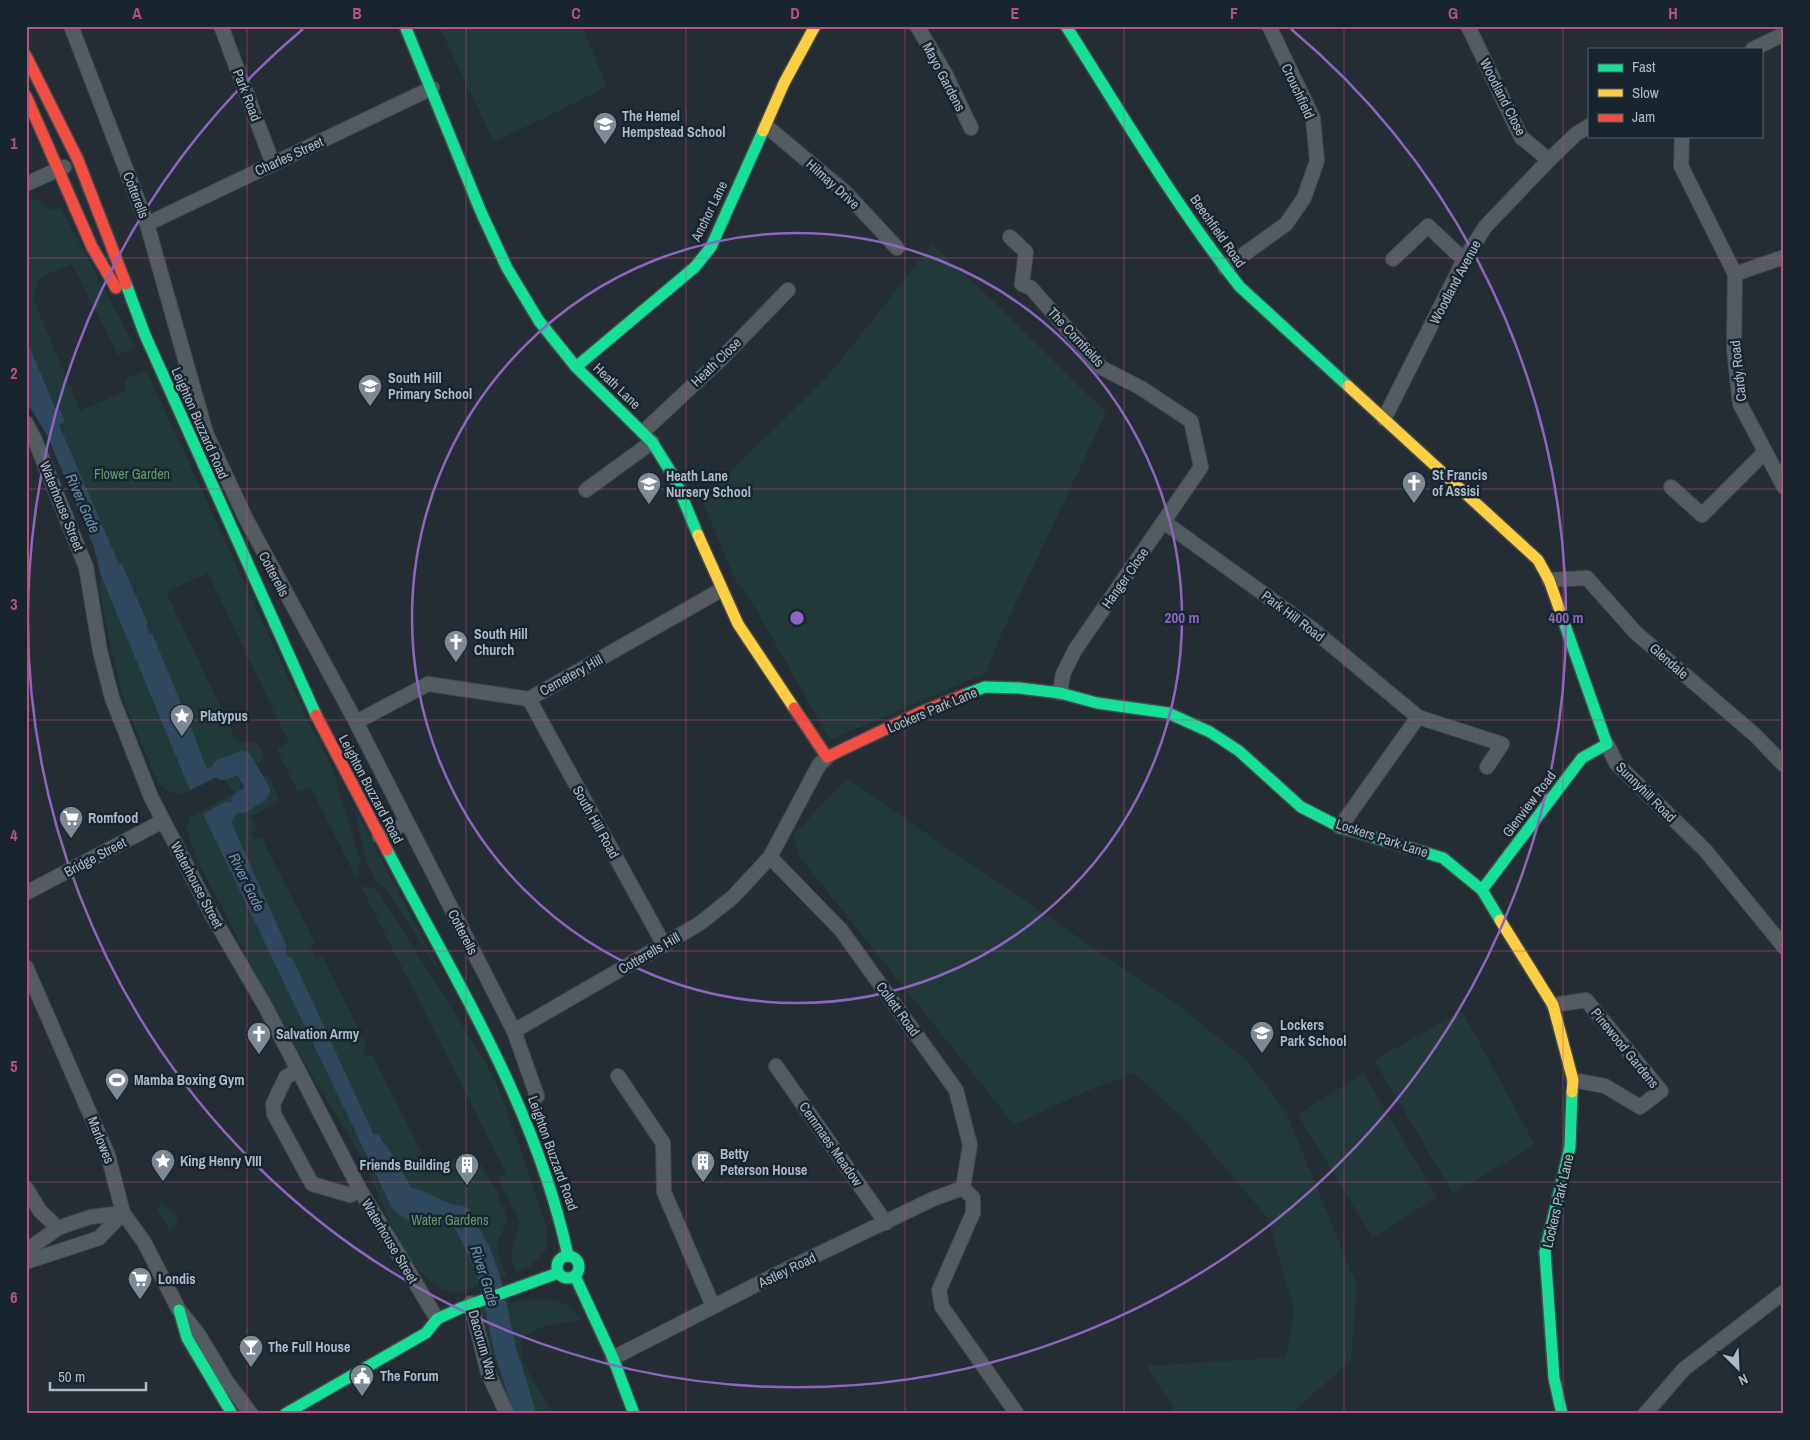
<svg xmlns="http://www.w3.org/2000/svg" width="1810" height="1440" font-family="'Archivo Narrow',sans-serif">
<style>
.green{fill:#22393a}
.water{fill:#2e485d}
.lines{fill:none;stroke-linecap:round;stroke-linejoin:round}
.river{stroke:#2e485d;stroke-width:22}
.street-casing{stroke:#43494e;stroke-width:16}
.fast-casing{stroke:#43494e;stroke-width:14}
.slow-casing{stroke:#43494e;stroke-width:14}
.jam-casing{stroke:#43494e;stroke-width:14}
.street{stroke:#545c62;stroke-width:14}
.fast{stroke:#16e098;stroke-width:11}
.slow{stroke:#ffcf43;stroke-width:11}
.jam{stroke:#f24e42;stroke-width:11}
.grid{fill:none;stroke:#bb5181;stroke-width:1;stroke-opacity:0.55}
.ring{fill:none;stroke:#8f65c2;stroke-width:2.5}
.labels{text-anchor:middle;dominant-baseline:central;stroke-width:5;stroke-linejoin:round;paint-order:stroke}
.street-label{font-size:14px;fill:#adbac7;stroke:#18252f}
.poi-label{font-size:14px;font-weight:bold;fill:#adbac7;stroke:#18252f;text-anchor:start}
.park-label{font-size:14px;fill:#639969;stroke:#18252f}
.water-label{font-size:15px;font-style:italic;fill:#6b90ad;stroke:#18252f}
.centre{fill:#8f65c2;stroke:#18252f;stroke-width:2.5}
.ring-label{font-size:15px;text-anchor:middle;font-weight:bold;fill:#8f65c2;stroke:#18252f;stroke-width:5;stroke-linejoin:round;paint-order:stroke}
.neatline{fill:none;stroke:#bb5181;stroke-width:2}
.grid-label{font-size:16px;text-anchor:middle;font-weight:bold;fill:#bb5181}
</style>
<rect width="100%" height="100%" fill="#252d34"/>
<g class="green">
<polygon points="439,26 582,26 607,87 494,142"/>
<path d="M33,198L53,211L60,207L135,347L118,355L72,264L39,278L33,298L80,411L125,391V379L146,370L310,725L331,765L360,859L356,877L310,786L298,792L277,749L289,743L208,573L166,592L237,742L252,741C274,756 259,765 243,773L239,767L234,770L242,788L268,776L280,801L251,816L257,829L251,832L255,839L261,837L315,943L310,946L316,958L322,956L366,1044L368,1046L362,1049L366,1057L372,1054L422,1153L417,1156L420,1164L426,1161L431,1169L465,1152L481,1165L500,1197L498,1198L508,1219L498,1240L497,1250L507,1276L460,1292C444,1293 431,1284 421,1273C390,1238 377,1179 351,1139C303,1064 262,987 222,907C212,889 189,847 187,828C187,824 189,820 190,817L233,794L223,775L183,794L169,791L158,783L124,701L109,638L101,594L100,573L94,547L47,435L26,401V200Z"/>
<polygon points="932,245 991,299 1106,413 999,639 986,673 830,740 757,611 735,579 702,500 827,377"/>
<polygon points="847,779 1187,1012 1246,1060 1286,1112 1357,1286 1351,1360 1291,1414 1177,1414 1146,1366 1286,1357 1294,1309 1267,1217 1186,1121 1134,1073 1082,1093 1014,1125 800,857 793,835"/>
<polygon points="354,807 442,976 387,890 375,880 367,864"/>
<path d="M361,886L375,889L381,896L490,1070L504,1102L547,1228L546,1250L529,1267L517,1272C505,1247 515,1244 520,1222L498,1178L506,1173Z"/>
<polygon points="1462,1011 1535,1145 1453,1193 1374,1060"/>
<polygon points="1363,1073 1437,1197 1373,1238 1298,1115"/>
<path d="M161,1203C170,1209 181,1215 176,1227L170,1232L157,1208Z"/>
<polygon points="550,1299 570,1306 581,1320 545,1326 523,1336 521,1359 553,1414 515,1414 490,1367 479,1309 517,1301"/>
</g>
<g class="water">
<polygon points="26,339 56,410 60,409 65,422 59,425 119,564 122,564 148,624 146,626 150,634 152,633 185,713 182,714 186,723 189,722 206,767 209,768 244,758 250,769 244,772 240,765 190,790 100,573 94,547 47,435 26,401"/>
<path d="M258,781L263,791L244,804L231,822L287,947L285,949L289,958L292,957L371,1129L373,1134H379L383,1144L396,1160L394,1165L388,1166L399,1191L413,1188L420,1190L462,1209L463,1215C444,1228 408,1228 392,1208L203,814L225,802L235,803L255,792L251,784Z"/>
</g>
<g class="lines">
<g class="river">
<polyline points="223,769 242,762 259,791 242,802"/>
<polyline points="378,1152 409,1206 461,1217 480,1253 490,1280 505,1349 525,1414"/>
</g>
<defs>
<g id="street">
<polyline points="71,26 147,224 206,433 246,519 356,722 514,1031 537,1096"/>
<polyline points="221,26 273,164"/>
<polyline points="917,26 945,73 971,128"/>
<polyline points="1468,26 1521,137 1549,160"/>
<polyline points="1753,49 1784,34"/>
<polyline points="766,126 845,192 897,248"/>
<polyline points="1682,136 1681,166 1735,274 1734,348 1740,404 1784,487"/>
<polyline points="26,184 64,167"/>
<polyline points="147,224 432,88"/>
<polyline points="1010,237 1026,252 1022,284 1031,288 1102,368 1141,388 1191,421 1201,467 1075,650 1063,674 1060,693"/>
<polyline points="1393,259 1428,226 1464,260"/>
<polyline points="1225,268 1286,224 1304,198 1317,161 1313,118 1269,26"/>
<polyline points="1735,274 1784,257"/>
<polyline points="1384,419 1464,260 1485,227 1549,160 1576,134 1589,126"/>
<polyline points="26,423 34,438 86,567 100,651 112,698 151,797 213,917 265,1006 360,1190 437,1319"/>
<polyline points="643,432 720,360 788,290"/>
<polyline points="1671,487 1702,515 1764,453"/>
<polyline points="586,490 652,442"/>
<polyline points="1164,522 1311,628 1418,717 1502,744 1487,767"/>
<polyline points="1549,580 1587,578 1636,633 1755,735 1784,765"/>
<polyline points="529,699 664,945"/>
<polyline points="356,722 428,684 529,699 721,590"/>
<polyline points="1607,744 1616,763 1705,850 1784,947"/>
<polyline points="1340,827 1418,717"/>
<polyline points="379,836 406,823"/>
<polyline points="770,857 841,930 956,1090 970,1145 963,1188"/>
<polyline points="26,893 163,821"/>
<polyline points="26,967 108,1155 123,1213 144,1242 179,1310 199,1335 227,1382 251,1414"/>
<polyline points="1553,1005 1586,1000 1661,1091 1640,1107 1605,1086 1573,1080"/>
<polyline points="514,1031 699,924 733,897 770,857 819,765 827,757"/>
<polyline points="776,1066 886,1223"/>
<polyline points="297,1071 286,1077 273,1104 274,1114 312,1184 350,1195 360,1190"/>
<polyline points="618,1076 663,1143 664,1192 713,1306"/>
<polyline points="26,1188 40,1211 58,1228"/>
<polyline points="963,1188 973,1198 973,1213 939,1290 942,1307 1017,1414"/>
<polyline points="26,1251 58,1228 90,1217 123,1213"/>
<polyline points="26,1262 99,1238 123,1213"/>
<polyline points="471,1303 488,1373 507,1414"/>
<polyline points="613,1358 777,1274 933,1199 963,1188"/>
<polyline points="1645,1414 1684,1369 1784,1292"/>
</g>
<g id="fast">
<polyline points="405,26 481,212 507,268 539,321 576,367 652,442 674,477 698,535"/>
<path d="M1066,26C1122,114 1175,205 1240,287L1348,386"/>
<polyline points="126,284 145,335 316,715"/>
<polyline points="576,367 695,267 711,247 763,131"/>
<polyline points="964,695 985,687 1019,688 1060,693 1097,703 1168,713 1210,732 1239,751 1301,807 1340,827 1443,858 1482,890 1500,920"/>
<path d="M387,850C456,981 537,1110 568,1256"/>
<polyline points="1482,890 1582,758 1607,744 1560,611"/>
<circle cx="568" cy="1267" r="11"/>
<polyline points="575,1276 613,1358 634,1414"/>
<polyline points="179,1310 187,1338 232,1414"/>
<polyline points="285,1414 426,1333 437,1319 461,1308 558,1273"/>
<polyline points="1562,1414 1554,1378 1545,1252 1570,1147 1572,1092"/>
</g>
<g id="slow">
<polyline points="763,131 784,83 815,26"/>
<polyline points="1348,386 1538,560 1549,580 1560,611"/>
<polyline points="698,535 738,624 794,708"/>
<polyline points="1500,920 1553,1005 1573,1080 1572,1092"/>
</g>
<g id="jam">
<polyline points="26,56 78,160 126,284"/>
<polyline points="26,96 92,247 116,288"/>
<polyline points="794,708 827,757 921,712 964,695"/>
<polyline points="316,715 387,850"/>
</g>
</defs>
<use href="#street" class="street-casing"/>
<use href="#fast" class="fast-casing"/>
<use href="#slow" class="slow-casing"/>
<use href="#jam" class="jam-casing"/>
<use href="#street" class="street"/>
<use href="#fast" class="fast"/>
<use href="#slow" class="slow"/>
<use href="#jam" class="jam"/>
</g>
<path class="grid" d="M247,26V1414M466,26V1414M686,26V1414M905,26V1414M1124,26V1414M1344,26V1414M1563,26V1414M26,258H1784M26,489H1784M26,720H1784M26,951H1784M26,1182H1784"/>
<g class="ring">
<circle cx="797" cy="618" r="385"/>
<path d="M1291 29A769 769 0 1 1 303 29"/>
</g>
<defs>
<symbol id="school-pin" viewBox="-11 -11 22 30"><path d="M0 17L-7.5 6A9.5 9.5 0 1 1 7.5 6Z" fill="#7d8994" stroke="#18252f"/><path d="M0-5L7-2L0 1L-7-2ZM-4 1L0 2.5L4 1V4Q0 6-4 4Z" fill="#fff"/></symbol>
<symbol id="church-pin" viewBox="-11 -11 22 30"><path d="M0 17L-7.5 6A9.5 9.5 0 1 1 7.5 6Z" fill="#7d8994" stroke="#18252f"/><path d="M-1.2-6h2.4v3.5h3.3v2.4h-3.3V6h-2.4V-.1h-3.3v-2.4h3.3Z" fill="#fff"/></symbol>
<symbol id="sight-pin" viewBox="-11 -11 22 30"><path d="M0 17L-7.5 6A9.5 9.5 0 1 1 7.5 6Z" fill="#7d8994" stroke="#18252f"/><path d="M0-6L1.8-2.2L6-1.7L2.9 1.2L3.7 5.4L0 3.3L-3.7 5.4L-2.9 1.2L-6-1.7L-1.8-2.2Z" fill="#fff"/></symbol>
<symbol id="supermarket-pin" viewBox="-11 -11 22 30"><path d="M0 17L-7.5 6A9.5 9.5 0 1 1 7.5 6Z" fill="#7d8994" stroke="#18252f"/><path d="M-6-5.5h2.5l.6 2H6L4.5 2H-2.5L-4.4-4H-6ZM-1.5 3.2a1.3 1.3 0 1 0 .1 0ZM3 3.2a1.3 1.3 0 1 0 .1 0Z" fill="#fff"/></symbol>
<symbol id="stadium-pin" viewBox="-11 -11 22 30"><path d="M0 17L-7.5 6A9.5 9.5 0 1 1 7.5 6Z" fill="#7d8994" stroke="#18252f"/><path d="M0-5a6.5 5 0 1 0 0 10a6.5 5 0 1 0 0-10ZM-3.5-1.8h7v3.6h-7Z" fill="#fff"/></symbol>
<symbol id="building-pin" viewBox="-11 -11 22 30"><path d="M0 17L-7.5 6A9.5 9.5 0 1 1 7.5 6Z" fill="#7d8994" stroke="#18252f"/><path d="M-4-6H4V6H1V3H-1V6H-4ZM-2.5-4.3h1.7v1.8h-1.7ZM.8-4.3h1.7v1.8H.8ZM-2.5-1h1.7V.8h-1.7ZM.8-1h1.7V.8H.8Z" fill="#fff"/></symbol>
<symbol id="bar-pin" viewBox="-11 -11 22 30"><path d="M0 17L-7.5 6A9.5 9.5 0 1 1 7.5 6Z" fill="#7d8994" stroke="#18252f"/><path d="M-6-5H6L.8 .8V4.5H3.5V6h-7V4.5H-.8V.8Z" fill="#fff"/></symbol>
<symbol id="civic-pin" viewBox="-11 -11 22 30"><path d="M0 17L-7.5 6A9.5 9.5 0 1 1 7.5 6Z" fill="#7d8994" stroke="#18252f"/><path d="M-.6-6.5H3V-4.5H.6V-3L4-1V1h2V6H-6V1h2V-1L-.6-3ZM-1.2 2.5V6h2.4V2.5Z" fill="#fff"/></symbol>
</defs>
<g fill-rule="evenodd">
<use href="#school-pin" x="591" y="110" width="28" height="38"/>
<use href="#school-pin" x="356" y="372" width="28" height="38"/>
<use href="#church-pin" x="1400" y="469" width="28" height="38"/>
<use href="#school-pin" x="635" y="470" width="28" height="38"/>
<use href="#church-pin" x="442" y="628" width="28" height="38"/>
<use href="#sight-pin" x="168" y="702" width="28" height="38"/>
<use href="#supermarket-pin" x="57" y="804" width="28" height="38"/>
<use href="#school-pin" x="1248" y="1019" width="28" height="38"/>
<use href="#church-pin" x="245" y="1020" width="28" height="38"/>
<use href="#stadium-pin" x="103" y="1066" width="28" height="38"/>
<use href="#sight-pin" x="149" y="1147" width="28" height="38"/>
<use href="#building-pin" x="689" y="1148" width="28" height="38"/>
<use href="#building-pin" x="453" y="1151" width="28" height="38"/>
<use href="#supermarket-pin" x="126" y="1265" width="28" height="38"/>
<use href="#bar-pin" x="237" y="1333" width="28" height="38"/>
<use href="#civic-pin" x="348" y="1362" width="28" height="38"/>
</g>
<g class="labels">
<g class="street-label">
<text transform="translate(944 77) rotate(62)">Mayo Gardens</text>
<text transform="translate(1298 91) rotate(65)">Crouchfield</text>
<text transform="translate(247 95) rotate(69)">Park Road</text>
<text transform="translate(1503 97) rotate(63)">Woodland Close</text>
<text transform="translate(289 156) rotate(-25)">Charles Street</text>
<text transform="translate(833 184) rotate(42)">Hilmay Drive</text>
<text transform="translate(136 195) rotate(69)">Cotterells</text>
<text transform="translate(709 211) rotate(-64)">Anchor Lane</text>
<text transform="translate(1218 231) rotate(55)">Beechfield Road</text>
<text transform="translate(1455 282) rotate(-62)">Woodland Avenue</text>
<text transform="translate(1076 337) rotate(47)">The Cornfields</text>
<text transform="translate(716 362) rotate(-44)">Heath Close</text>
<text transform="translate(1738 371) rotate(-96)">Cardy Road</text>
<text transform="translate(617 386) rotate(44)">Heath Lane</text>
<text transform="translate(200 423) rotate(66)">Leighton Buzzard Road</text>
<text transform="translate(62 506) rotate(68)">Waterhouse Street</text>
<text transform="translate(274 574) rotate(62)">Cotterells</text>
<text transform="translate(1125 578) rotate(-55)">Hanger Close</text>
<text transform="translate(1293 616) rotate(37)">Park Hill Road</text>
<text transform="translate(1669 661) rotate(41)">Glendale</text>
<text transform="translate(571 675) rotate(-29)">Cemetery Hill</text>
<text transform="translate(932 710) rotate(-23)">Lockers Park Lane</text>
<text transform="translate(371 789) rotate(62)">Leighton Buzzard Road</text>
<text transform="translate(1646 792) rotate(45)">Sunnyhill Road</text>
<text transform="translate(1529 804) rotate(-53)">Glenview Road</text>
<text transform="translate(596 822) rotate(61)">South Hill Road</text>
<text transform="translate(1382 838) rotate(18)">Lockers Park Lane</text>
<text transform="translate(95 857) rotate(-28)">Bridge Street</text>
<text transform="translate(197 885) rotate(62)">Waterhouse Street</text>
<text transform="translate(463 932) rotate(63)">Cotterells</text>
<text transform="translate(649 953) rotate(-30)">Cotterells Hill</text>
<text transform="translate(898 1009) rotate(54)">Collett Road</text>
<text transform="translate(1625 1048) rotate(51)">Pinewood Gardens</text>
<text transform="translate(101 1140) rotate(68)">Marlowes</text>
<text transform="translate(831 1144) rotate(55)">Cemmaes Meadow</text>
<text transform="translate(553 1153) rotate(70)">Leighton Buzzard Road</text>
<text transform="translate(1558 1201) rotate(-77)">Lockers Park Lane</text>
<text transform="translate(390 1241) rotate(59)">Waterhouse Street</text>
<text transform="translate(787 1270) rotate(-26)">Astley Road</text>
<text transform="translate(483 1345) rotate(74)">Dacorum Way</text>
</g>
<g class="poi-label">
<text x="622" y="116">The Hemel<tspan x="622" dy="16">Hempstead School</tspan></text>
<text x="388" y="378">South Hill<tspan x="388" dy="16">Primary School</tspan></text>
<text x="1432" y="475">St Francis<tspan x="1432" dy="16">of Assisi</tspan></text>
<text x="666" y="476">Heath Lane<tspan x="666" dy="16">Nursery School</tspan></text>
<text x="474" y="634">South Hill<tspan x="474" dy="16">Church</tspan></text>
<text x="200" y="716">Platypus</text>
<text x="88" y="818">Romfood</text>
<text x="1280" y="1025">Lockers<tspan x="1280" dy="16">Park School</tspan></text>
<text x="276" y="1034">Salvation Army</text>
<text x="134" y="1080">Mamba Boxing Gym</text>
<text x="720" y="1154">Betty<tspan x="720" dy="16">Peterson House</tspan></text>
<text x="180" y="1161">King Henry VIII</text>
<text x="450" y="1165" text-anchor="end">Friends Building</text>
<text x="158" y="1279">Londis</text>
<text x="268" y="1347">The Full House</text>
<text x="380" y="1376">The Forum</text>
</g>
<g class="park-label">
<text x="132" y="474">Flower Garden</text>
<text x="450" y="1220">Water Gardens</text>
</g>
<g class="water-label">
<text transform="translate(83 503) rotate(66)">River Gade</text>
<text transform="translate(247 882) rotate(64)">River Gade</text>
<text transform="translate(485 1276) rotate(72)">River Gade</text>
</g>
</g>
<circle cx="797" cy="618" r="8" class="centre"/>
<g class="ring-label">
<text x="1182" y="623">200 m</text>
<text x="1566" y="623">400 m</text>
</g>
<rect width="1810" height="1440" fill="none" stroke="#18252f" stroke-width="55"/>
<rect x="1588" y="48" width="175" height="90" fill="#18252f" stroke="#54616c"/>
<rect x="1598" y="64" width="25" height="8" fill="#16e098" stroke="#54616c"/>
<text x="1632" y="72" font-size="15" fill="#adbac7">Fast</text>
<rect x="1598" y="89" width="25" height="8" fill="#ffcf43" stroke="#54616c"/>
<text x="1632" y="98" font-size="15" fill="#adbac7">Slow</text>
<rect x="1598" y="114" width="25" height="8" fill="#f24e42" stroke="#54616c"/>
<text x="1632" y="122" font-size="15" fill="#adbac7">Jam</text>
<g transform="translate(1738 1368) rotate(156)" stroke="#18252f" stroke-width="4" paint-order="stroke">
<path d="M0-4L9 19L0 12L-9 19Z" fill="#adbac7"/>
<text y="-8" font-size="14" font-weight="bold" text-anchor="middle" fill="#adbac7">N</text>
</g>
<path d="M50 1382v8h96v-8" fill="none" stroke="#adbac7" stroke-width="2.5"/>
<text x="58" y="1382" font-size="15" fill="#adbac7" stroke="#18252f" stroke-width="4" paint-order="stroke">50 m</text>
<rect x="28" y="28" width="1754" height="1384" class="neatline"/>
<g class="grid-label">
<text x="137" y="19">A</text>
<text x="357" y="19">B</text>
<text x="576" y="19">C</text>
<text x="795" y="19">D</text>
<text x="1015" y="19">E</text>
<text x="1234" y="19">F</text>
<text x="1453" y="19">G</text>
<text x="1673" y="19">H</text>
<text x="14" y="149">1</text>
<text x="14" y="379">2</text>
<text x="14" y="610">3</text>
<text x="14" y="841">4</text>
<text x="14" y="1072">5</text>
<text x="14" y="1303">6</text>
</g>
</svg>
